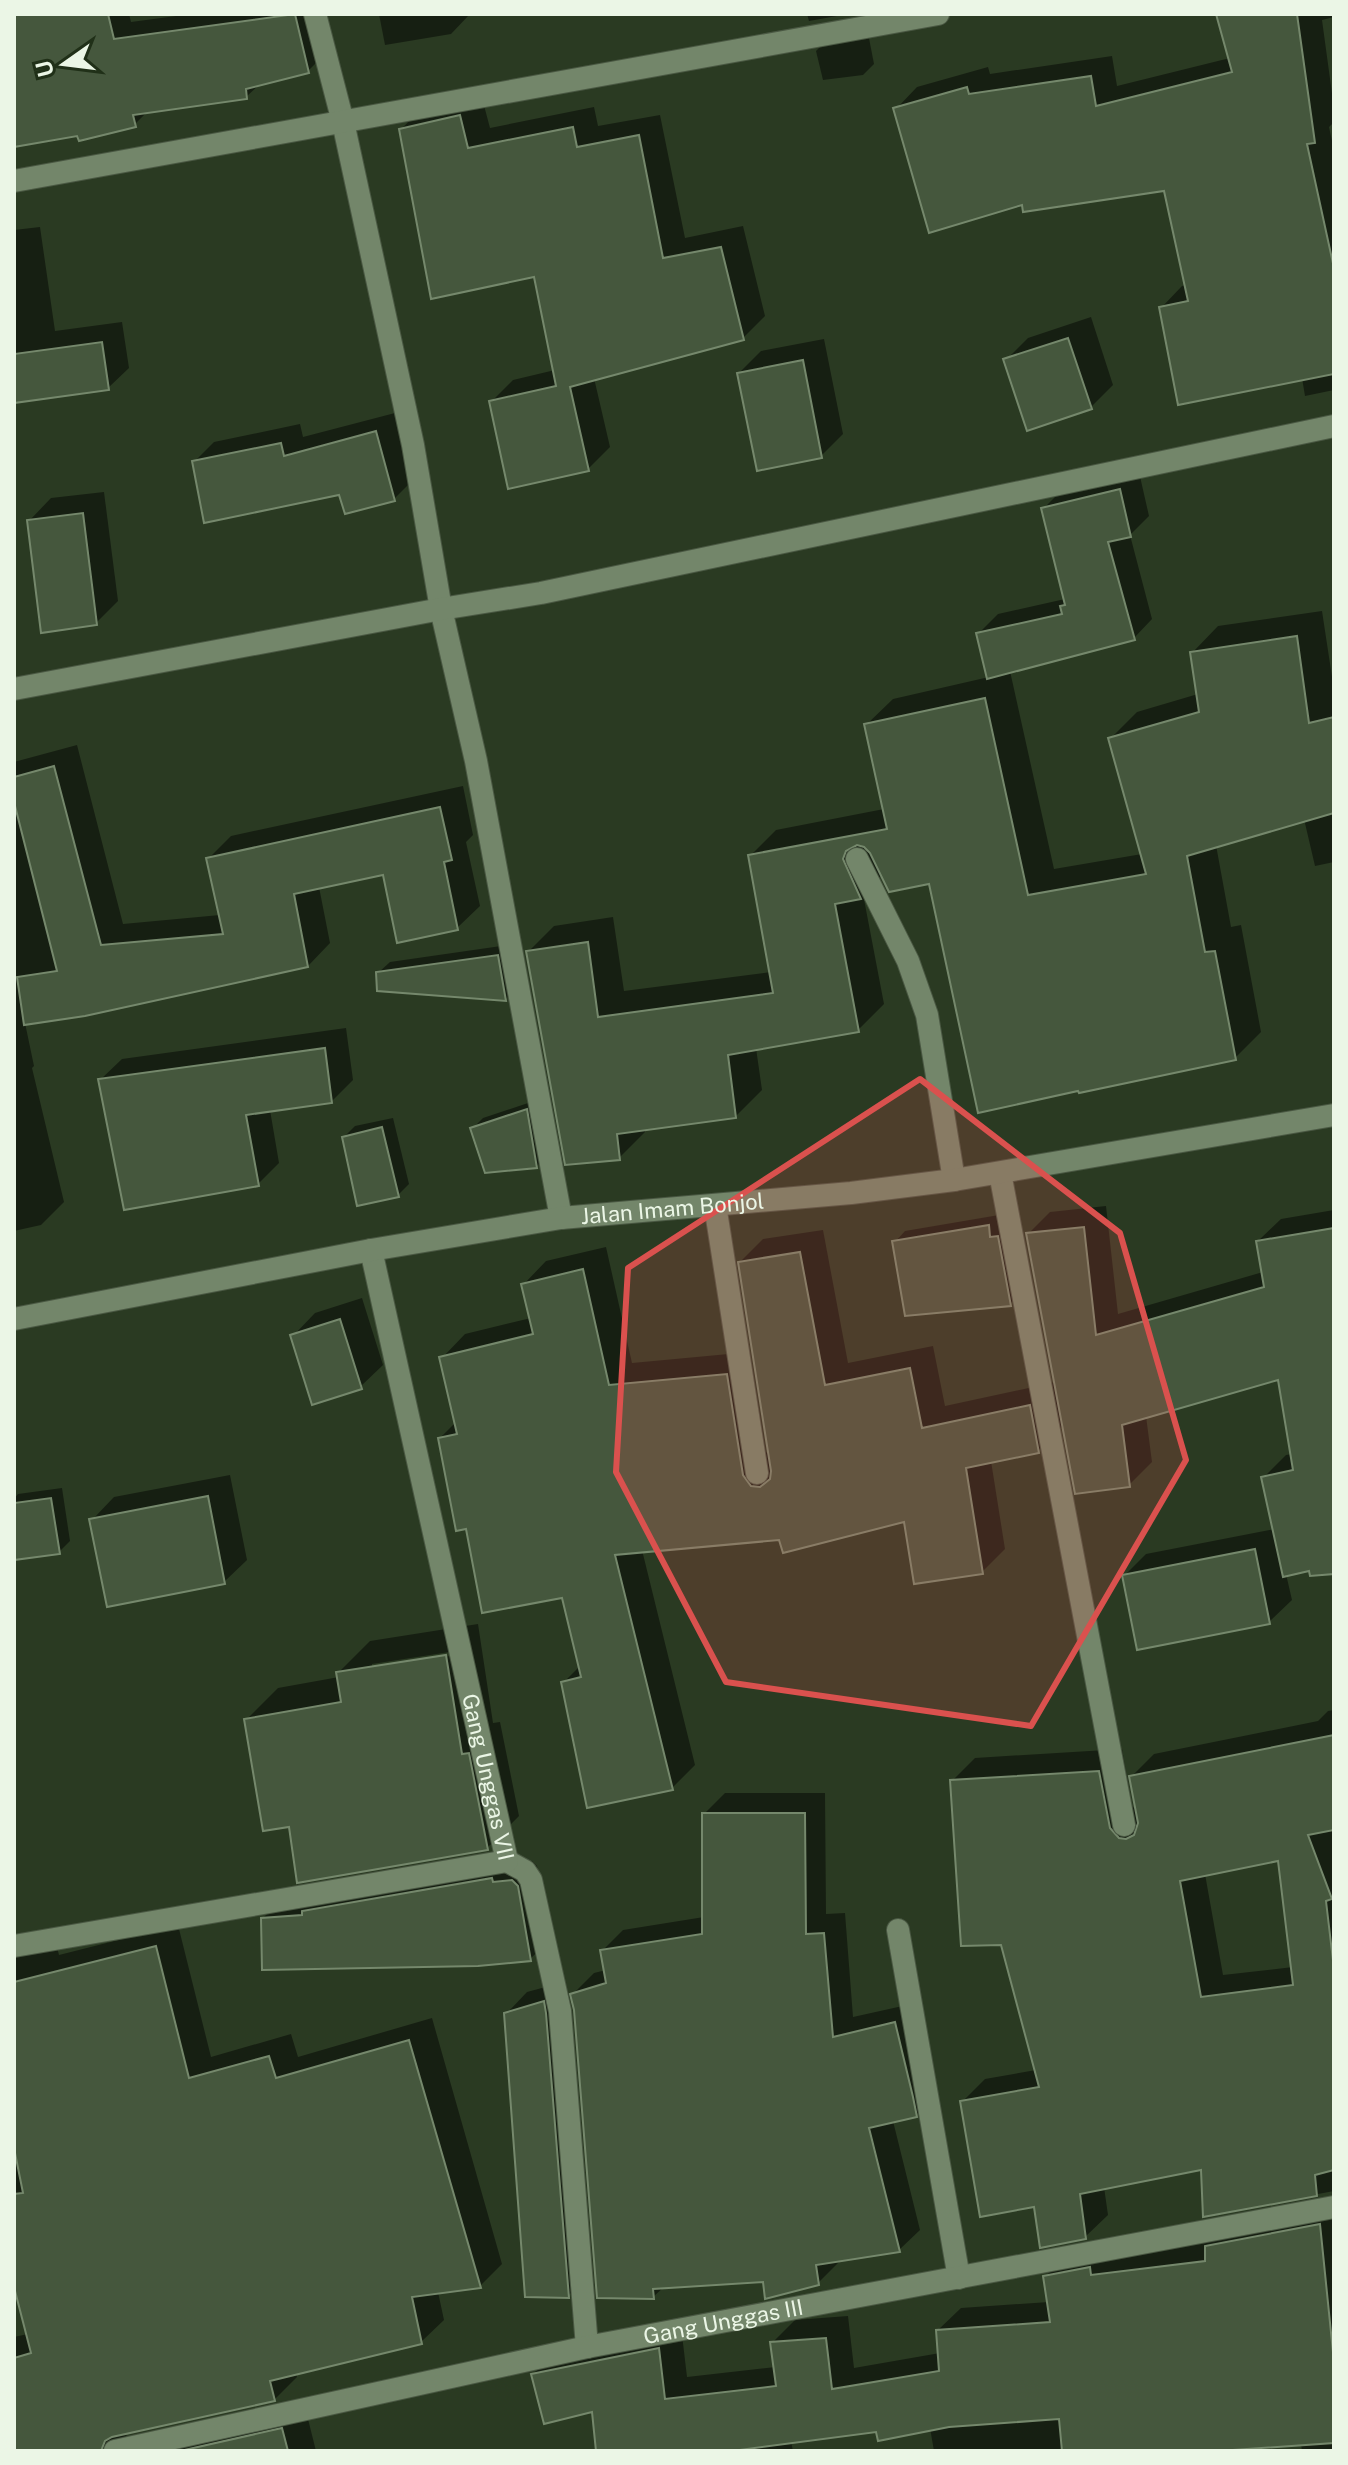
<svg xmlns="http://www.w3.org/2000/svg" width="1348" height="2465" font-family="'Public Sans',sans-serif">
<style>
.shadow{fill:#0007;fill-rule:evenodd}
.building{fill:#45573d;stroke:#75886c;stroke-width:2;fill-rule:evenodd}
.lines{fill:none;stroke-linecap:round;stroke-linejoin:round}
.minor-casing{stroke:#4a5843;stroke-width:24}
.secondary-casing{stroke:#4a5843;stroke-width:24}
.minor{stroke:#73866a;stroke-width:22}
.secondary{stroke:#73866a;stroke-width:22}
.marked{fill:#da514e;fill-opacity:0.2;stroke:#da514e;stroke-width:6;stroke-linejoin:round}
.labels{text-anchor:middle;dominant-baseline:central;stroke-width:7;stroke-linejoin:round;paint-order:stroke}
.street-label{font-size:22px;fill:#ebf6e6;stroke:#203018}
</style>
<rect width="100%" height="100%" fill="#2a3a22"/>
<g class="shadow">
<polygon points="14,14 129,14 131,22 191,14 316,14 325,54 308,71 261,83 246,97 148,111 134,125 14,145"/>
<polygon points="379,14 470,14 451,34 385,45"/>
<polygon points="807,14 848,14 809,21"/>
<polygon points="1218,14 1334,14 1334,17 1322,20 1334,108 1334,122 1329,127 1334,150 1334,390 1305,396 1302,378 1161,308 1182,286 1186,285 1165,188 1023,203 896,109 917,87 988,67 990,74 1112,56 1117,86 1230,58"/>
<polygon points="868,33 874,64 863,75 823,80 816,51 827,40"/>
<polygon points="481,94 490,128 594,107 598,126 660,115 685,238 743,226 765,316 743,338 594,378 610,447 588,469 491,402 513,380 555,370 536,275 401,129 423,108"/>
<polygon points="40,227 55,331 122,322 129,368 108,388 14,401 14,230"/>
<polygon points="1091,317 1113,385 1091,407 1006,360 1028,338"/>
<polygon points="824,339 843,434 821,456 739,373 761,351"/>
<polygon points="395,413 414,479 394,499 341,493 194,462 214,442 300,424 303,437"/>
<polygon points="1139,472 1149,516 1130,535 1152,619 1134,638 1010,671 1054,869 1142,854 1110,739 1137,712 1198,694 1192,653 1218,626 1322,611 1334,690 1334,862 1315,866 1304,819 1216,845 1231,927 1241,925 1261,1032 1235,1058 930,881 883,874 863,894 884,1004 858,1030 756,1048 762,1090 736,1116 645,1128 645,1132 619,1158 528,952 554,926 613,917 624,991 771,972 750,856 776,830 884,809 866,725 893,699 989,677 979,633 998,614 1065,599 1043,509 1062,490"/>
<polygon points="104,492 118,601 96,623 29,521 51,498"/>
<polygon points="77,745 123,924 220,915 208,859 231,836 463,786 473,835 466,842 480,906 457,928 385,872 319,887 330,943 308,966 25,1023 34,1066 32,1068 64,1202 41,1225 14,1231 14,762"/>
<polygon points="508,945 516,988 506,999 378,973 390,962"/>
<polygon points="346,1028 353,1080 331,1102 270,1110 279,1163 258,1184 100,1080 122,1059"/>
<polygon points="537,1100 547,1155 537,1166 472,1129 483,1118"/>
<polygon points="393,1118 409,1184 398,1195 344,1137 355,1126"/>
<polygon points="1106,1206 1118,1314 1263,1272 1258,1241 1281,1219 1334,1210 1334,1564 1286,1574 1292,1600 1269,1622 1124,1576 1146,1554 1275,1529 1263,1478 1286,1455 1292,1454 1280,1378 1146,1416 1152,1462 1129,1485 1064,1425 1038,1451 991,1461 1005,1549 982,1572 906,1520 781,1538 642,1550 695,1765 672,1788 563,1683 581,1665 563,1595 468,1527 440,1438 457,1421 442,1358 465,1334 531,1318 523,1285 546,1261 606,1247 632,1363 750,1352 766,1452 771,1458 740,1262 763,1239 823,1230 848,1363 933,1346 945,1406 1056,1382 1028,1234 1050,1212"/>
<polygon points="999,1215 1021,1293 1010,1304 895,1242 905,1231"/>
<polygon points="362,1298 383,1365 360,1387 293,1336 315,1313"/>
<polygon points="230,1475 247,1560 224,1582 92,1520 114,1497"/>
<polygon points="62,1488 70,1541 59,1552 14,1554 14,1499 18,1494"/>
<path d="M478,1624L493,1723L500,1722L519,1816L487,1848L290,1824L246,1720L278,1688L339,1677L338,1673L370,1641ZM456,1651V1655L372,1669V1664Z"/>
<path d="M1334,1710V2191L1205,2215L1203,2168L1104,2187L1108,2215L1085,2237L1036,2204L963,2101L985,2079L1036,2070L1003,1943L952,1781L975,1758L1122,1749L1132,1806L1137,1811L1131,1777L1154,1754L1318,1721L1328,1711ZM1280,1859L1293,1967L1223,1975L1205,1874Z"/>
<polygon points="725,1793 825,1793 826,1914 845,1913 853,2017 916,2003 936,2094 916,2115 893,2121 920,2230 899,2250 838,2260 839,2262 818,2283 764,2280 664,2287 653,2297 573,1994 594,1973 606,1970 602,1951 623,1930 704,1917 704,1814"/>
<polygon points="532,1861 537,1866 550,1940 530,1959 263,1918 282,1899"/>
<polygon points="178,1925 211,2057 291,2034 298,2057 432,2018 502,2264 480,2286 438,2292 444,2320 421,2342 296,2373 297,2377 274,2400 126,2432 127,2439 305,2407 316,2451 14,2451 14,2337 28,2334 14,2279 14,1953 56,1943 59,1955"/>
<polygon points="564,1982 589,2275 568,2296 506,2014 527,1992"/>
<polygon points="1334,2203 1334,2451 1302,2451 1301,2444 1228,2448 1228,2451 934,2451 930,2428 878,2430 791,2441 793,2451 598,2451 594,2409 533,2374 556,2352 681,2326 687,2377 776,2367 773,2342 795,2320 848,2316 854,2368 940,2353 938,2330 961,2308 1049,2302 1046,2276 1068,2254"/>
</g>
<g class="building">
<polygon points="14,14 108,14 114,39 295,14 309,73 246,89 247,99 133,115 136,127 79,141 77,136 14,147"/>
<polygon points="1216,14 1297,14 1315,143 1307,144 1334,268 1334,374 1178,405 1159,307 1188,301 1164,191 1023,212 1022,205 929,233 893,108 967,87 969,94 1091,76 1096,106 1232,72"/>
<polygon points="460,115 468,148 573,127 577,147 639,135 663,258 721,247 744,340 570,387 589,471 508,489 489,401 556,386 534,277 431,299 399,129"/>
<polygon points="1068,338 1092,409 1027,431 1003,359"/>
<polygon points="102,342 109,390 14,403 14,354"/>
<polygon points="803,360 822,458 757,471 737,373"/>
<polygon points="376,431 395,501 345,514 339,495 204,523 192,461 281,443 284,456"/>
<polygon points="1120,489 1131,537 1108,542 1135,640 987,679 976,633 1062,614 1060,606 1065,605 1041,508"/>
<polygon points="83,513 97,625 41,633 27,520"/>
<polygon points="1297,636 1309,723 1334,717 1334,813 1187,856 1205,952 1215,951 1236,1060 1079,1093 1078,1091 978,1113 929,884 889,892 870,853 864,847 857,845 846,851 843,859 861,899 835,904 859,1032 728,1055 736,1118 617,1134 620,1160 565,1165 526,951 588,942 598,1017 773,993 748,855 887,829 864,724 985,698 1028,895 1146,874 1108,738 1199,712 1190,652"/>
<polygon points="54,766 101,945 223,934 206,858 440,807 452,860 444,862 458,930 397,943 383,875 294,894 308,967 85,1016 24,1025 17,977 57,971 14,802 14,777"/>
<polygon points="498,955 506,1001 377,991 376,972"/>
<polygon points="325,1048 332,1103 246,1115 259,1186 124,1210 98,1079"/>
<polygon points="527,1109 537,1168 485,1173 470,1128"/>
<polygon points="382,1127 399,1197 357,1206 342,1137"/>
<polygon points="989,1225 990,1237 998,1236 1011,1306 905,1316 892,1241"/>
<polygon points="1084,1227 1096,1335 1264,1287 1256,1241 1334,1228 1334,1574 1310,1576 1309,1571 1283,1577 1261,1477 1293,1470 1278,1380 1122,1425 1130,1487 1075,1494 1026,1233"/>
<polygon points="800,1252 825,1385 910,1368 922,1428 1030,1405 1039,1453 966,1468 983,1574 914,1584 904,1522 783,1553 779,1540 615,1555 673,1790 587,1808 561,1682 581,1677 562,1598 482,1613 466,1529 456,1531 438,1438 457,1434 439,1357 533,1334 521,1284 583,1269 609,1385 727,1374 743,1475 751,1486 760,1487 770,1479 771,1471 738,1262"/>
<polygon points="340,1319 362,1389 312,1405 290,1335"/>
<polygon points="208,1496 225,1584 107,1607 89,1519"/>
<polygon points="51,1498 60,1554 14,1560 14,1503"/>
<polygon points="1255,1549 1270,1624 1137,1650 1122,1575"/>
<polygon points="446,1655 462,1754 469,1753 488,1850 297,1883 289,1827 263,1831 244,1719 341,1702 336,1672"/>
<path d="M1334,1735V1830L1308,1835L1332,1899L1326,1901L1334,1969V2170L1315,2175L1317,2196L1203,2217L1201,2170L1080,2194L1086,2239L1040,2248L1034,2207L980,2217L960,2101L1039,2087L1001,1945L961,1946L950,1780L1099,1771L1110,1828L1119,1838L1126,1839L1134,1835L1138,1823L1129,1776ZM1278,1861L1293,1985L1201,1997L1180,1881Z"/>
<polygon points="702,1813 805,1813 806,1934 824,1933 833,2037 895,2022 913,2097 917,2117 869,2128 900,2252 816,2265 819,2285 765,2299 763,2282 653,2289 654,2299 597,2298 574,2010 570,1994 606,1983 600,1950 702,1934"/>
<polygon points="492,1878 493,1882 512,1880 518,1886 531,1961 478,1966 262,1970 261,1918 302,1915 302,1911"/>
<polygon points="156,1946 189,2078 269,2056 276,2078 409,2040 481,2288 412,2297 422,2344 270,2381 275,2401 112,2437 105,2441 101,2451 14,2451 14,2358 31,2353 14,2287 14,2194 23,2193 14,2148 14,1982"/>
<polygon points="544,2001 546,2013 569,2298 525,2297 504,2013"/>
<polygon points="1320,2224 1334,2362 1334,2443 1218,2451 1062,2451 1059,2419 949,2427 878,2441 876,2432 732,2451 596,2451 592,2412 544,2424 531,2374 659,2348 665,2399 776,2386 770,2342 826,2338 832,2389 939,2371 936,2330 1050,2322 1043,2276 1090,2267 1091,2275 1205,2261 1205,2246"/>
<polygon points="282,2428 288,2451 180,2451"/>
</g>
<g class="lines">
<defs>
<g id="minor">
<polyline points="315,14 343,122 413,445 441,609 476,761 561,1218"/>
<polyline points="14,181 938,14"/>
<polyline points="14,689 441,609 541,593 1334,426"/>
<polyline points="857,859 908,961 927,1015 954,1180"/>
<polyline points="1000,1173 1124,1825"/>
<polyline points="715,1205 757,1473"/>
<path id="s1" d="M371,1250L507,1861"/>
<polyline points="507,1861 525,1871 531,1880 560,2011 587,2347"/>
<polyline points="898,1930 959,2278"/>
<polyline points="14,1946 507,1861"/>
<path id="s2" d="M115,2451L587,2347L1334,2207"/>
</g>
<g id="secondary">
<path id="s3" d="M14,1319L371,1250L561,1218L851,1193L954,1180L1334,1115"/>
</g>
</defs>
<use href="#minor" class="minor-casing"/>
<use href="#secondary" class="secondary-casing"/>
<use href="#minor" class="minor"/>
<use href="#secondary" class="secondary"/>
</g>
<path class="marked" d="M920,1079L1120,1233L1186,1460L1031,1726L726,1682L616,1472L628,1268Z"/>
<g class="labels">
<g class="street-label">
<text stroke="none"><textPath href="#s3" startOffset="668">Jalan Imam Bonjol</textPath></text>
<text stroke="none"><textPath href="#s1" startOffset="540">Gang Unggas VII</textPath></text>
<text stroke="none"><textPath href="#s2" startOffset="622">Gang Unggas III</textPath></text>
</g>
</g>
<rect width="1348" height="2465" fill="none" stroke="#ebf6e6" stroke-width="32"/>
<g transform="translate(64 64) rotate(256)" stroke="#203018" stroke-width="6" paint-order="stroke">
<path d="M0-6L14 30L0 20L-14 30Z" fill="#ebf6e6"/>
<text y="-12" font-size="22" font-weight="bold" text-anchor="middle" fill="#ebf6e6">U</text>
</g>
</svg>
